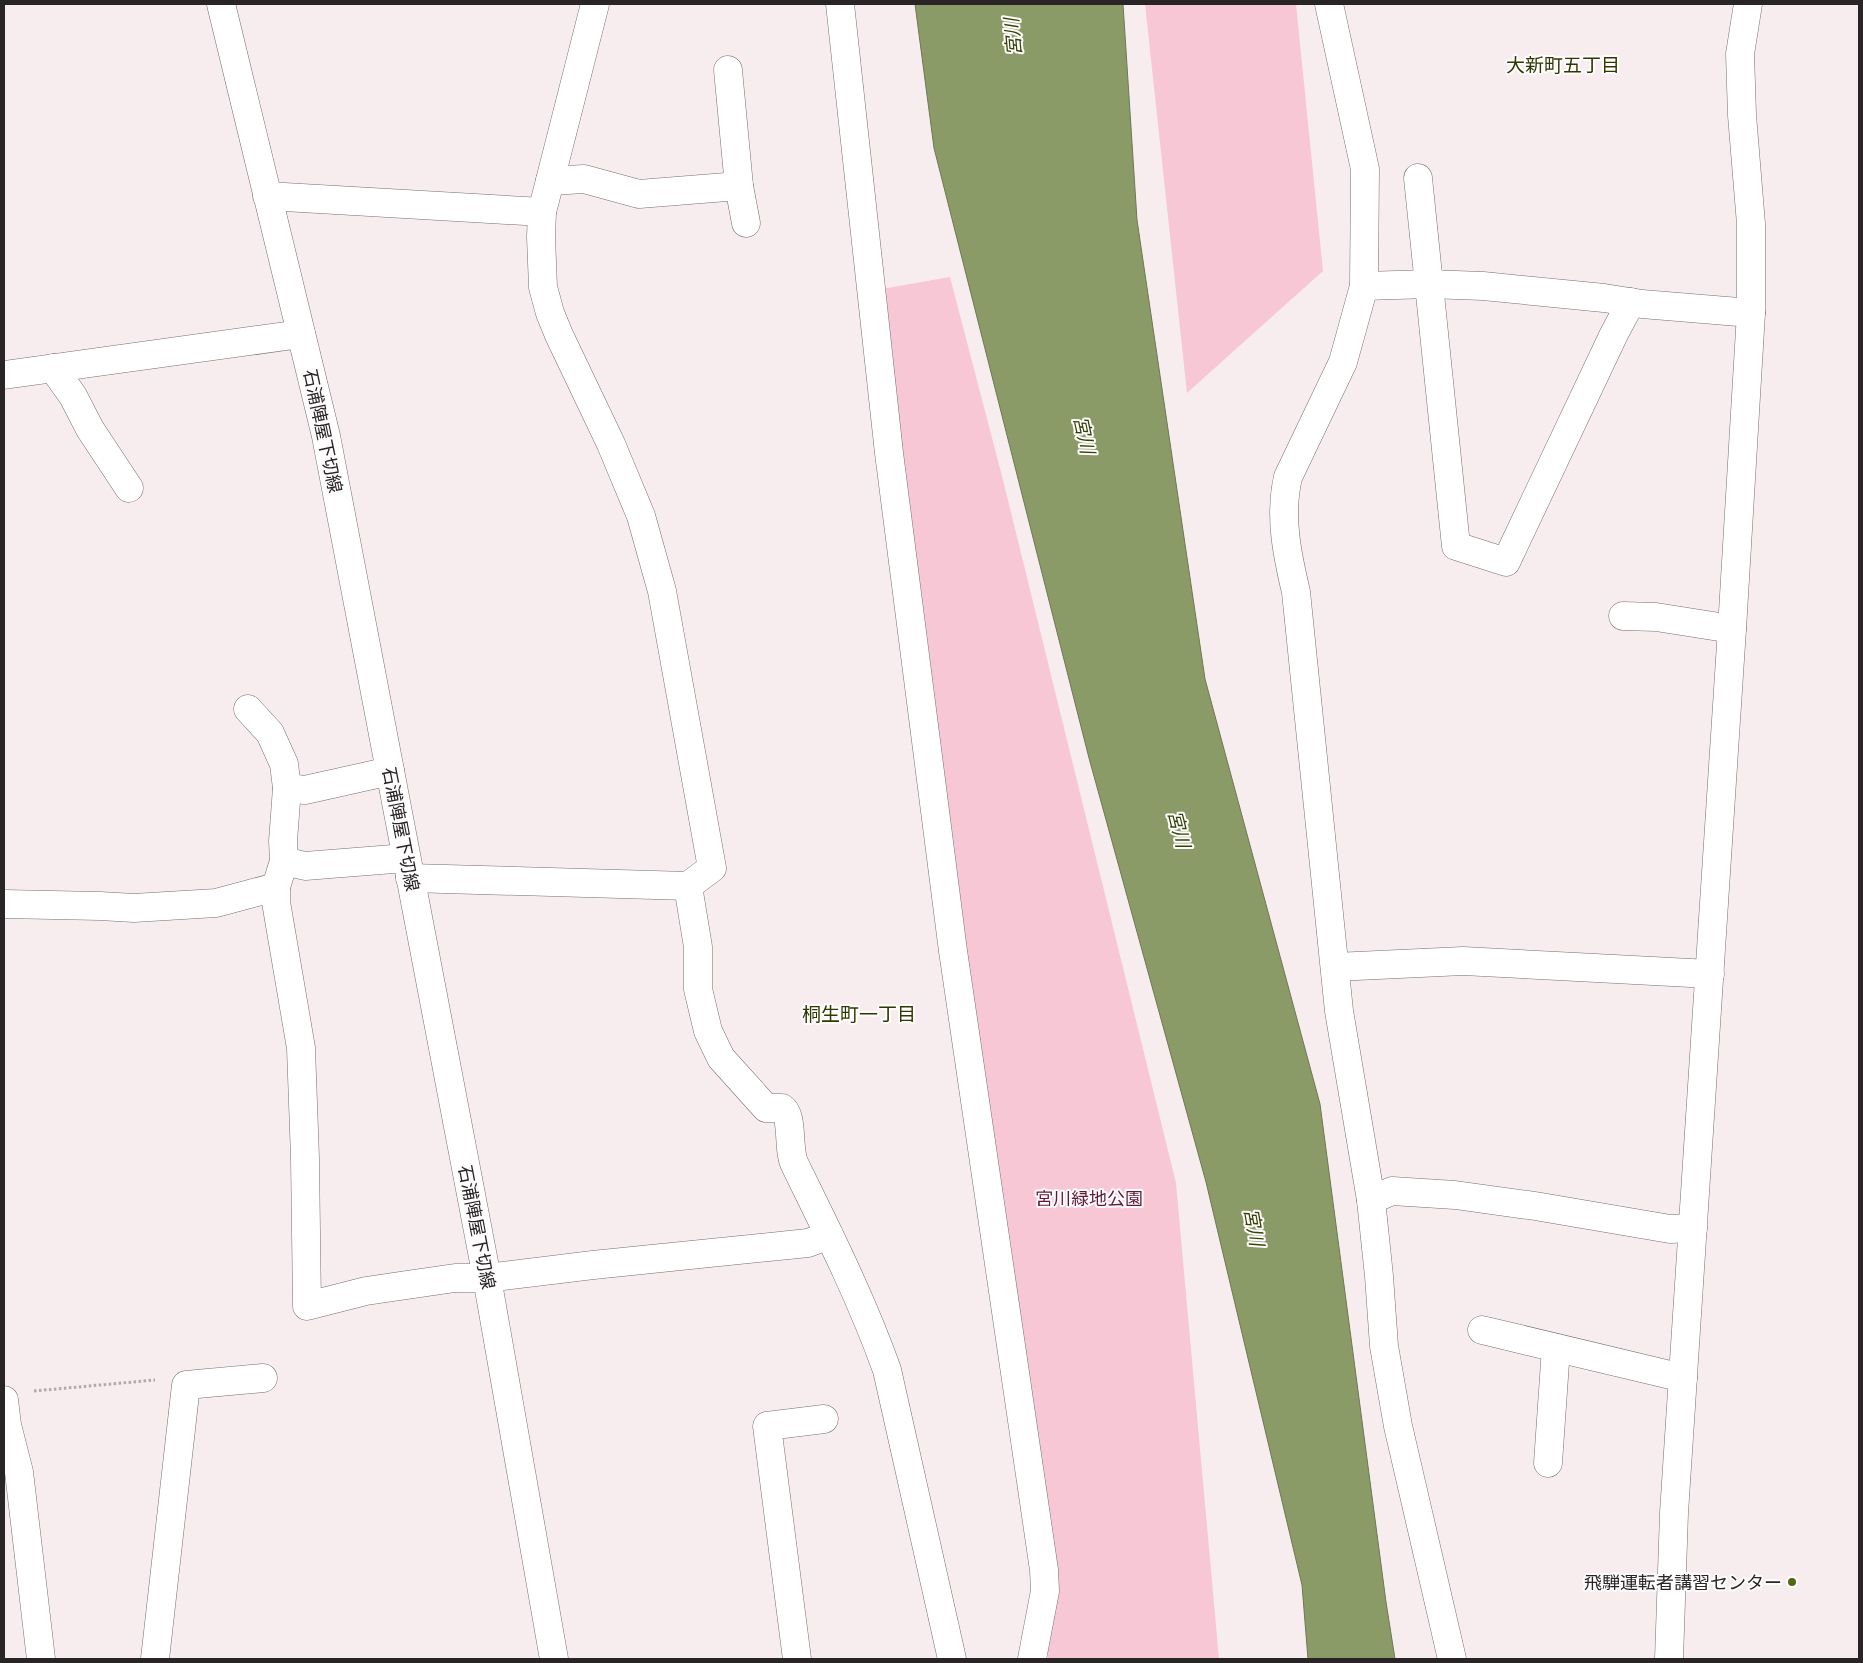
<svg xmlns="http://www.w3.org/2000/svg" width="1863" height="1663" font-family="'Space Grotesk','Noto Sans JP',sans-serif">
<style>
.green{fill:#f8c7d6}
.water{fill:#8b9b67;stroke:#6e7854}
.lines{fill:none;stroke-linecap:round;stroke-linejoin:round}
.minor-casing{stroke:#776e71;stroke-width:29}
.major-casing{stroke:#776e71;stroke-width:29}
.path{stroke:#b0a8aa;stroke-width:3;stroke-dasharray:2.5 2.5;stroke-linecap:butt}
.minor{stroke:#fff;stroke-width:28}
.major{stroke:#fff;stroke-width:28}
.poi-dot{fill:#536815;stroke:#fefcfd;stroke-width:2}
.labels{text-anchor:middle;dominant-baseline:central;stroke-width:4;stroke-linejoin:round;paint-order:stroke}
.street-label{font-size:18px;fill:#292526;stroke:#fefcfd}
.park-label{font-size:18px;fill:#611b38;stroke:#fefcfd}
.poi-label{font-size:18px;fill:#292526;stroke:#fefcfd;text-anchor:end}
.water-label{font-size:19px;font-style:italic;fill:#344304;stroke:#fefcfd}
.neighbourhood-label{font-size:19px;fill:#2c3900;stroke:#fefcfd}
</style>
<rect width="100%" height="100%" fill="#f7edef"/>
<g class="green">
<polygon points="1145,4 1296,4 1323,271 1187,393"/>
<polygon points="950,277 1003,480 1176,1183 1219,1659 1048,1659 1048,1618 882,289"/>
</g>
<polygon class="water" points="915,4 1123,4 1137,220 1205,679 1320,1104 1386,1602 1395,1659 1308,1659 1302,1585 1206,1182 1089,758 934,148"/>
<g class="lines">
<defs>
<g id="minor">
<polyline points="840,4 889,453 953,951 1044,1570 1045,1591 1032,1659"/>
<path d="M1329,4L1365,169L1364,286L1343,362L1288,477C1279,516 1287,554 1296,592L1339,1011L1371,1200L1379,1276L1384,1346L1398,1426L1452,1659"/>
<polyline points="728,70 739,186 746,223"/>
<polyline points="1418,178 1456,546 1506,562 1614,334 1631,302"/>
<polyline points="550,181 584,179 639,194 739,186"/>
<polyline points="267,196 542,212"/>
<polyline points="1364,286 1429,284 1483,286 1604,298 1642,304 1751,313"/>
<polyline points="53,368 73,396 90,429 129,488"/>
<polyline points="4,375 301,334"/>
<polyline points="1623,616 1656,617 1732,629"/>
<polyline points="248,709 270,733 284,764 287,788 283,841 284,861 276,887 276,902 301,1048 305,1158 307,1306 366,1291 455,1278 487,1278 593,1265 808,1243 829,1235"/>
<polyline points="287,788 305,790 390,771"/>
<polyline points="284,861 305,866 406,858"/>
<polyline points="410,878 688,886 712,868 662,591 641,516 611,444 559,335 550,313 543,287 541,237 542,212 595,4"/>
<path d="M688,886L698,947V989L708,1031L721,1058L766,1108H782C794,1116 787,1150 795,1165C828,1232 862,1300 887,1370L952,1659"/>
<polyline points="4,904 100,906 134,908 216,903 276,887"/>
<polyline points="1335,967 1463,961 1710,974"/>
<polyline points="1371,1200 1392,1191 1455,1195 1535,1206 1670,1229 1693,1228"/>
<polyline points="1482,1330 1683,1378"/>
<polyline points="4,1400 7,1425 19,1472 41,1659"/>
<polyline points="1548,1463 1556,1348"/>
<polyline points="155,1659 186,1385 263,1378"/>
<polyline points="797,1659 767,1426 824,1419"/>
<polyline points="1669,1659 1674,1513 1732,629 1751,313 1751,224 1742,115 1740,54 1748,4"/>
</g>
<polyline id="major" points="221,4 326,436 487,1278 554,1659"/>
</defs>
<use href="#minor" class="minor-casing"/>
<use href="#major" class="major-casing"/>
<polyline class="path" points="34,1391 155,1380"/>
<use href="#minor" class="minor"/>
<use href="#major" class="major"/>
</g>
<circle class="poi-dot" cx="1792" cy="1582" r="5"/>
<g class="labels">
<g class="street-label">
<text transform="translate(323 431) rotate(78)">石浦陣屋下切線</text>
<text transform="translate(401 829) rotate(79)">石浦陣屋下切線</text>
<text transform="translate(477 1227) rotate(79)">石浦陣屋下切線</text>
</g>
<g class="park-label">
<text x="1089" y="1198">宮川緑地公園</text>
</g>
<g class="poi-label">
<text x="1782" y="1582">飛騨運転者講習センター</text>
</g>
<g class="water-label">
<text transform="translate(1013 37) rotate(-95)">宮川</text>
<text transform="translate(1084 435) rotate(78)">宮川</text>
<text transform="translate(1179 829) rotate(76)">宮川</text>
<text transform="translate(1254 1227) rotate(80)">宮川</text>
</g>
<g class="neighbourhood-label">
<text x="1563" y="65">大新町五丁目</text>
<text x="859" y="1014">桐生町一丁目</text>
</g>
</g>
<rect width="1863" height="1663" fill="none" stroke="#292526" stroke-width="10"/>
</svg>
